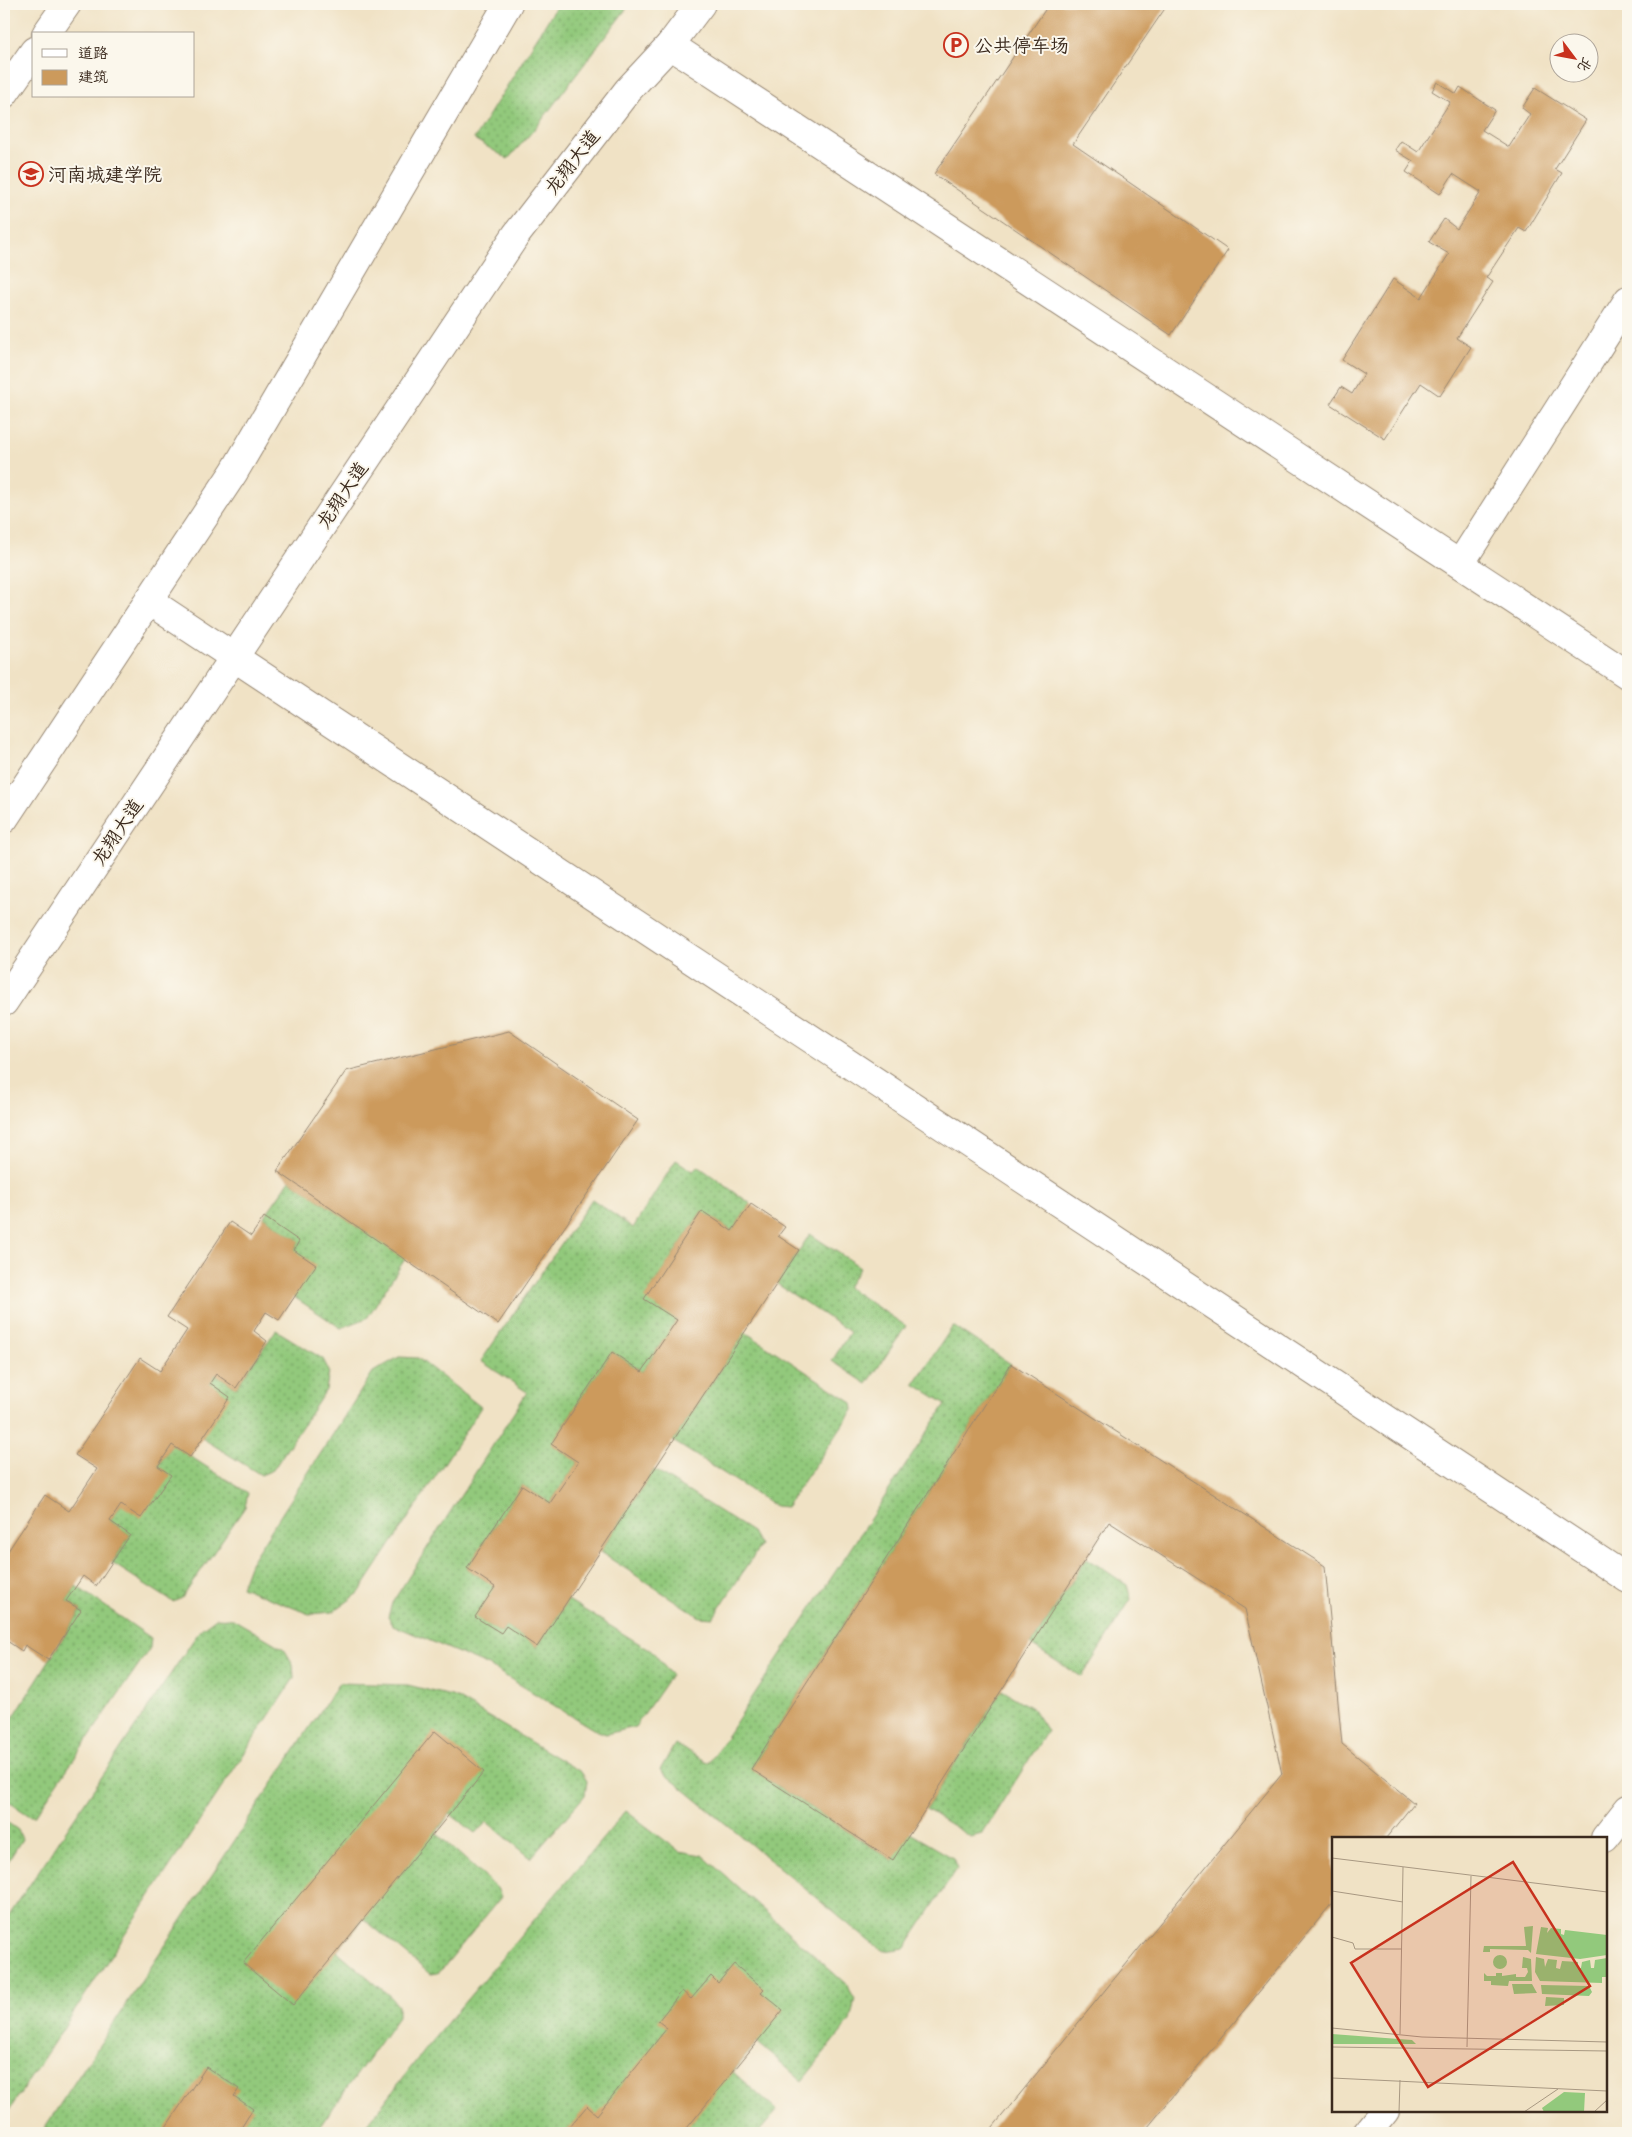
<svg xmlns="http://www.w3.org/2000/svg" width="1632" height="2137" font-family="Itim,'LXGW WenKai TC',sans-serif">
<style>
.grass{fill:url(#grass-dots);stroke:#667a4d}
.building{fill:#cc9a5c}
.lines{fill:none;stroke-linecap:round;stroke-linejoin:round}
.minor-casing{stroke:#968672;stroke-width:30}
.major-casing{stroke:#968672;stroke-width:30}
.minor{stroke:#fff;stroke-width:28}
.major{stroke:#fff;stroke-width:28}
.labels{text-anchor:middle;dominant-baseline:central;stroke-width:4;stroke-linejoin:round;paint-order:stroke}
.poi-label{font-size:19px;fill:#3b2a1e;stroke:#fbf7ec;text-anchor:start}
.street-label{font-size:19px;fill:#3b2a1e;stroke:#fbf7ec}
.inset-road{fill:none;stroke:#a89882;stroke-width:1}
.view{fill:#c8321e;fill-opacity:0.15;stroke:#c8321e;stroke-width:2.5}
.inset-edge{fill:none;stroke:#3b2a1e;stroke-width:2.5}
</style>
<defs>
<pattern id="grass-dots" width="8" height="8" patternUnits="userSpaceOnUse" patternTransform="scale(1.25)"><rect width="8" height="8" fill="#92c97c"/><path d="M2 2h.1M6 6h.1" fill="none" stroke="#78a365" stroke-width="1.8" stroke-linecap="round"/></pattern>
</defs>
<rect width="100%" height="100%" fill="#fbf7ec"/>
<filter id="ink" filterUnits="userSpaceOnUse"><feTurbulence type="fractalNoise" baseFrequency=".02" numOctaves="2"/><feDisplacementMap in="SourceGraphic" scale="10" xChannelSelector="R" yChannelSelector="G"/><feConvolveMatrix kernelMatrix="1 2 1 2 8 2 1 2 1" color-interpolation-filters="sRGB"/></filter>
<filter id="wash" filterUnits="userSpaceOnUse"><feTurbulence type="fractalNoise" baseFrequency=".0096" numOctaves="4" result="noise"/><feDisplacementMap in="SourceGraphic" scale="20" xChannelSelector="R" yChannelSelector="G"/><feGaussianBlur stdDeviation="1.12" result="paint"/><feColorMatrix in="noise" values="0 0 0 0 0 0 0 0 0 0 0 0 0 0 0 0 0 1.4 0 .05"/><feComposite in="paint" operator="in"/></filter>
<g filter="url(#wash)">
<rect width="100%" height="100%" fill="#f0e2c5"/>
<g class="grass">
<polygon points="558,4 630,4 538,125 508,159 474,139"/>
<polygon points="676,1160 693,1171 698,1166 751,1204 732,1231 702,1211 645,1298 677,1320 642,1372 612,1352 551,1444 578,1462 550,1503 522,1485 467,1568 495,1587 476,1617 501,1633 506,1626 537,1647 568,1600 653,1652 671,1675 635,1727 606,1734 593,1729 489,1666 393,1625 388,1617 392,1603 527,1392 481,1361 592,1199 633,1228"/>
<polygon points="290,1180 405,1259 367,1318 341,1328 294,1297 294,1250 299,1241 264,1217"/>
<polygon points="810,1234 860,1267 847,1287 906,1326 867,1384 832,1361 850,1332 777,1284"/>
<polygon points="953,1326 1011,1364 751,1769 892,1860 910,1833 953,1858 957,1869 905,1948 885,1951 870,1942 660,1770 675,1744 709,1763 946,1404 914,1384"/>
<polygon points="276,1330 323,1359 329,1371 326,1390 273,1470 261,1475 202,1438 210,1383 216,1374 236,1388"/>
<polygon points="745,1332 852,1402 853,1410 786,1507 775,1506 673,1441"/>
<polygon points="399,1357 418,1358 481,1407 359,1593 333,1612 309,1614 241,1587 250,1563 373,1372"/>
<polygon points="172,1445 248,1493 245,1507 182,1598 173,1602 112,1563 130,1535 110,1521 121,1505 170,1475 158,1466"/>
<polygon points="654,1470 752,1532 760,1546 713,1618 700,1617 600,1552"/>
<polygon points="1087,1558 1127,1585 1131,1599 1082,1677 1031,1645"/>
<polygon points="76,1586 151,1638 150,1648 35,1816 30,1816 4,1799 4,1732 81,1610 66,1601"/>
<polygon points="216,1618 233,1619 284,1649 293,1664 294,1678 4,2118 4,1923 200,1630"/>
<polygon points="339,1683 408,1685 455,1697 581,1772 587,1781 585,1795 531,1858 487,1822 475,1833 450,1814 436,1833 497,1888 501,1897 443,1968 437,1973 430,1974 364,1919 337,1951 391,1997 398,2006 398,2017 315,2133 249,2133 241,2128 238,2133 41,2133"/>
<polygon points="1002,1690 1033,1709 1047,1731 982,1834 971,1837 926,1809"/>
<polygon points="626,1811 679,1851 702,1855 847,1985 855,1999 850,2021 802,2081 757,2042 733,2072 777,2111 758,2133 361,2133 425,2049"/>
<polygon points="4,1820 18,1830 22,1839 4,1868"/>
</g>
<g id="blocks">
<g class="building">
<polygon points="1049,4 1168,4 1073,144 1228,250 1171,335 934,174"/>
<polygon points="1437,82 1456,94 1460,87 1495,110 1482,130 1509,147 1530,114 1522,108 1535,88 1586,120 1555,169 1562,173 1526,232 1519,228 1486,278 1493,282 1457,338 1471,347 1440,396 1421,383 1385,439 1330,404 1341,387 1352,394 1364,374 1342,360 1393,279 1421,298 1449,254 1429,242 1444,219 1457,229 1481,192 1453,174 1440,194 1406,172 1413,161 1395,150 1401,141 1418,152 1450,102 1432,91"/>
<polygon points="509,1031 638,1120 498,1324 277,1171 346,1071"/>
<polygon points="751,1204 785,1227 778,1236 799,1250 537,1647 506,1626 501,1633 475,1617 495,1587 467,1568 522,1485 550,1503 578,1462 551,1444 612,1352 642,1372 677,1320 644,1299 702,1211 732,1231"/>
<polygon points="264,1217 299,1241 294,1250 316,1265 279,1320 266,1312 254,1331 267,1341 236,1388 216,1374 210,1383 230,1397 190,1457 172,1445 158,1466 171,1475 141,1518 121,1505 110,1521 130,1535 96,1586 83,1576 66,1601 81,1610 48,1660 25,1645 22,1651 4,1639 4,1557 45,1495 69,1511 97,1469 75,1455 140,1358 160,1371 187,1330 167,1317 230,1222 251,1236"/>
<polygon points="1011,1364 1325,1566 1342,1744 1414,1803 1386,1838 1333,1838 1333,1902 1143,2133 988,2133 1282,1774 1245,1609 1109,1522 893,1860 751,1769"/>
<polygon points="4,1717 11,1722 4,1732"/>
<polygon points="435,1731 484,1772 293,2005 243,1963"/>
<polygon points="734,1964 764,1989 761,1992 783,2010 683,2133 564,2133 587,2106 597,2115 667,2028 658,2021 682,1991 691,1999 711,1976 718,1983"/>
<polygon points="206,2067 239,2089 234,2096 253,2109 241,2128 238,2133 162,2133"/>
</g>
</g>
</g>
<g filter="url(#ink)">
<use href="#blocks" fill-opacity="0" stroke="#968672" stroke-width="1"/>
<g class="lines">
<defs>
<g id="minor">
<polyline points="46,34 67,4"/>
<polyline points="670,45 1628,675"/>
<polyline points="4,94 34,51"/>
<polyline points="1460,564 1628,300"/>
<polyline points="149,601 1628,1579"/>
</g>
<g id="major">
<polyline points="4,819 234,472 508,4"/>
<polyline points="4,1002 516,235 628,90 670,45 701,4"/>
<polyline points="1605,1838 1628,1809"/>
<polyline points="1367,2133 1385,2111"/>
</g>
</defs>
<use href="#minor" class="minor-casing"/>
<use href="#major" class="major-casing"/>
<use href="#minor" class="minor"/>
<use href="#major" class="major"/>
</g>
</g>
<defs>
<symbol id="parking-ring" viewBox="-11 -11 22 22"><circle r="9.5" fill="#fbf7ec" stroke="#c8321e" stroke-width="1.5"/><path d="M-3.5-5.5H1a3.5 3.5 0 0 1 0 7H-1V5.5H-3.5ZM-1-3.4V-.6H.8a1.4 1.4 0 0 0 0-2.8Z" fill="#c8321e"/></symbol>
<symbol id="university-ring" viewBox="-11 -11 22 22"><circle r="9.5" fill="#fbf7ec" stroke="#c8321e" stroke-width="1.5"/><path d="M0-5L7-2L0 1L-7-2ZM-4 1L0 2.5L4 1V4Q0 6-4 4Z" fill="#c8321e"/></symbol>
</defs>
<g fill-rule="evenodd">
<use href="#parking-ring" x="942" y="31" width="28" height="28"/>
<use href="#university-ring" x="17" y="160" width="28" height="28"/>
</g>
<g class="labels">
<g class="poi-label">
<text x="974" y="45">公共停车场</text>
<text x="48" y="174">河南城建学院</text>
</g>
<g class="street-label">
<text transform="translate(572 162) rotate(-52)">龙翔大道</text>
<text transform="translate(342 495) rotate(-56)">龙翔大道</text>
<text transform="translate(117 832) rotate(-56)">龙翔大道</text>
</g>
</g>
<g transform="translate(1332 1837)">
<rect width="275" height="275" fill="#f0e2c5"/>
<path d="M201,89L199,116L196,113L158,112V115H151L152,109H194L192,90ZM209,90L216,91L215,96L219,91L229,92V97L232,98L233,93L275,98V118L248,122L204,117ZM161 125a7 7 0 1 1 14 0a7 7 0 1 1-14 0ZM191,120L199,122L200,144H177L176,149L159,148V144H152V136L155,139H164V136H170V139L184,137V140H193L196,135L195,131H190ZM204,120L212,122L213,130L216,122L225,123L224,131L228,132L230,124L246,125V131H249L250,125L258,123L259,131H262L263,123L275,121V140H270V146L208,144L203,135ZM180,147H200L205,156L182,157ZM209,148L257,149L260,155L257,159L210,157ZM214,160L232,161V168L213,169ZM0,197L80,203L84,207H0ZM232,255L253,256L252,275H212L210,271Z" fill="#92c97c"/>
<path class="inset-road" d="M0,21L275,55M0,54L71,65M0,100L21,106L23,112H70M0,191L90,200L275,205M68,197L71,30M0,210L275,214M135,210L139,39M0,241L275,254M67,275L68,243M192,275L226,252M262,275L275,263"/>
<path class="view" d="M181,25L258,149L96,250L19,126Z"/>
<rect width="275" height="275" class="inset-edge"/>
</g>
<rect width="1632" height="2137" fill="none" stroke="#fbf7ec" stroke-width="20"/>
<rect x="32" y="32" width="162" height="65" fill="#fbf7ec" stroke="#aea59a"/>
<rect x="42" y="49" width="25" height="8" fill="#ffffff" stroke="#aea59a"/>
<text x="78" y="58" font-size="15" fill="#3b2a1e">道路</text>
<rect x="42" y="70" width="25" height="15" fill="#cc9a5c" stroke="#aea59a"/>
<text x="78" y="82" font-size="15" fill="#3b2a1e">建筑</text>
<g transform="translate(1574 58) rotate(122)"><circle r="24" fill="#fbf7ec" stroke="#aea59a"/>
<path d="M0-4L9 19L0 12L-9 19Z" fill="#c8321e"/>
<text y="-8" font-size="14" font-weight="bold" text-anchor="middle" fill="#3b2a1e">北</text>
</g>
</svg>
